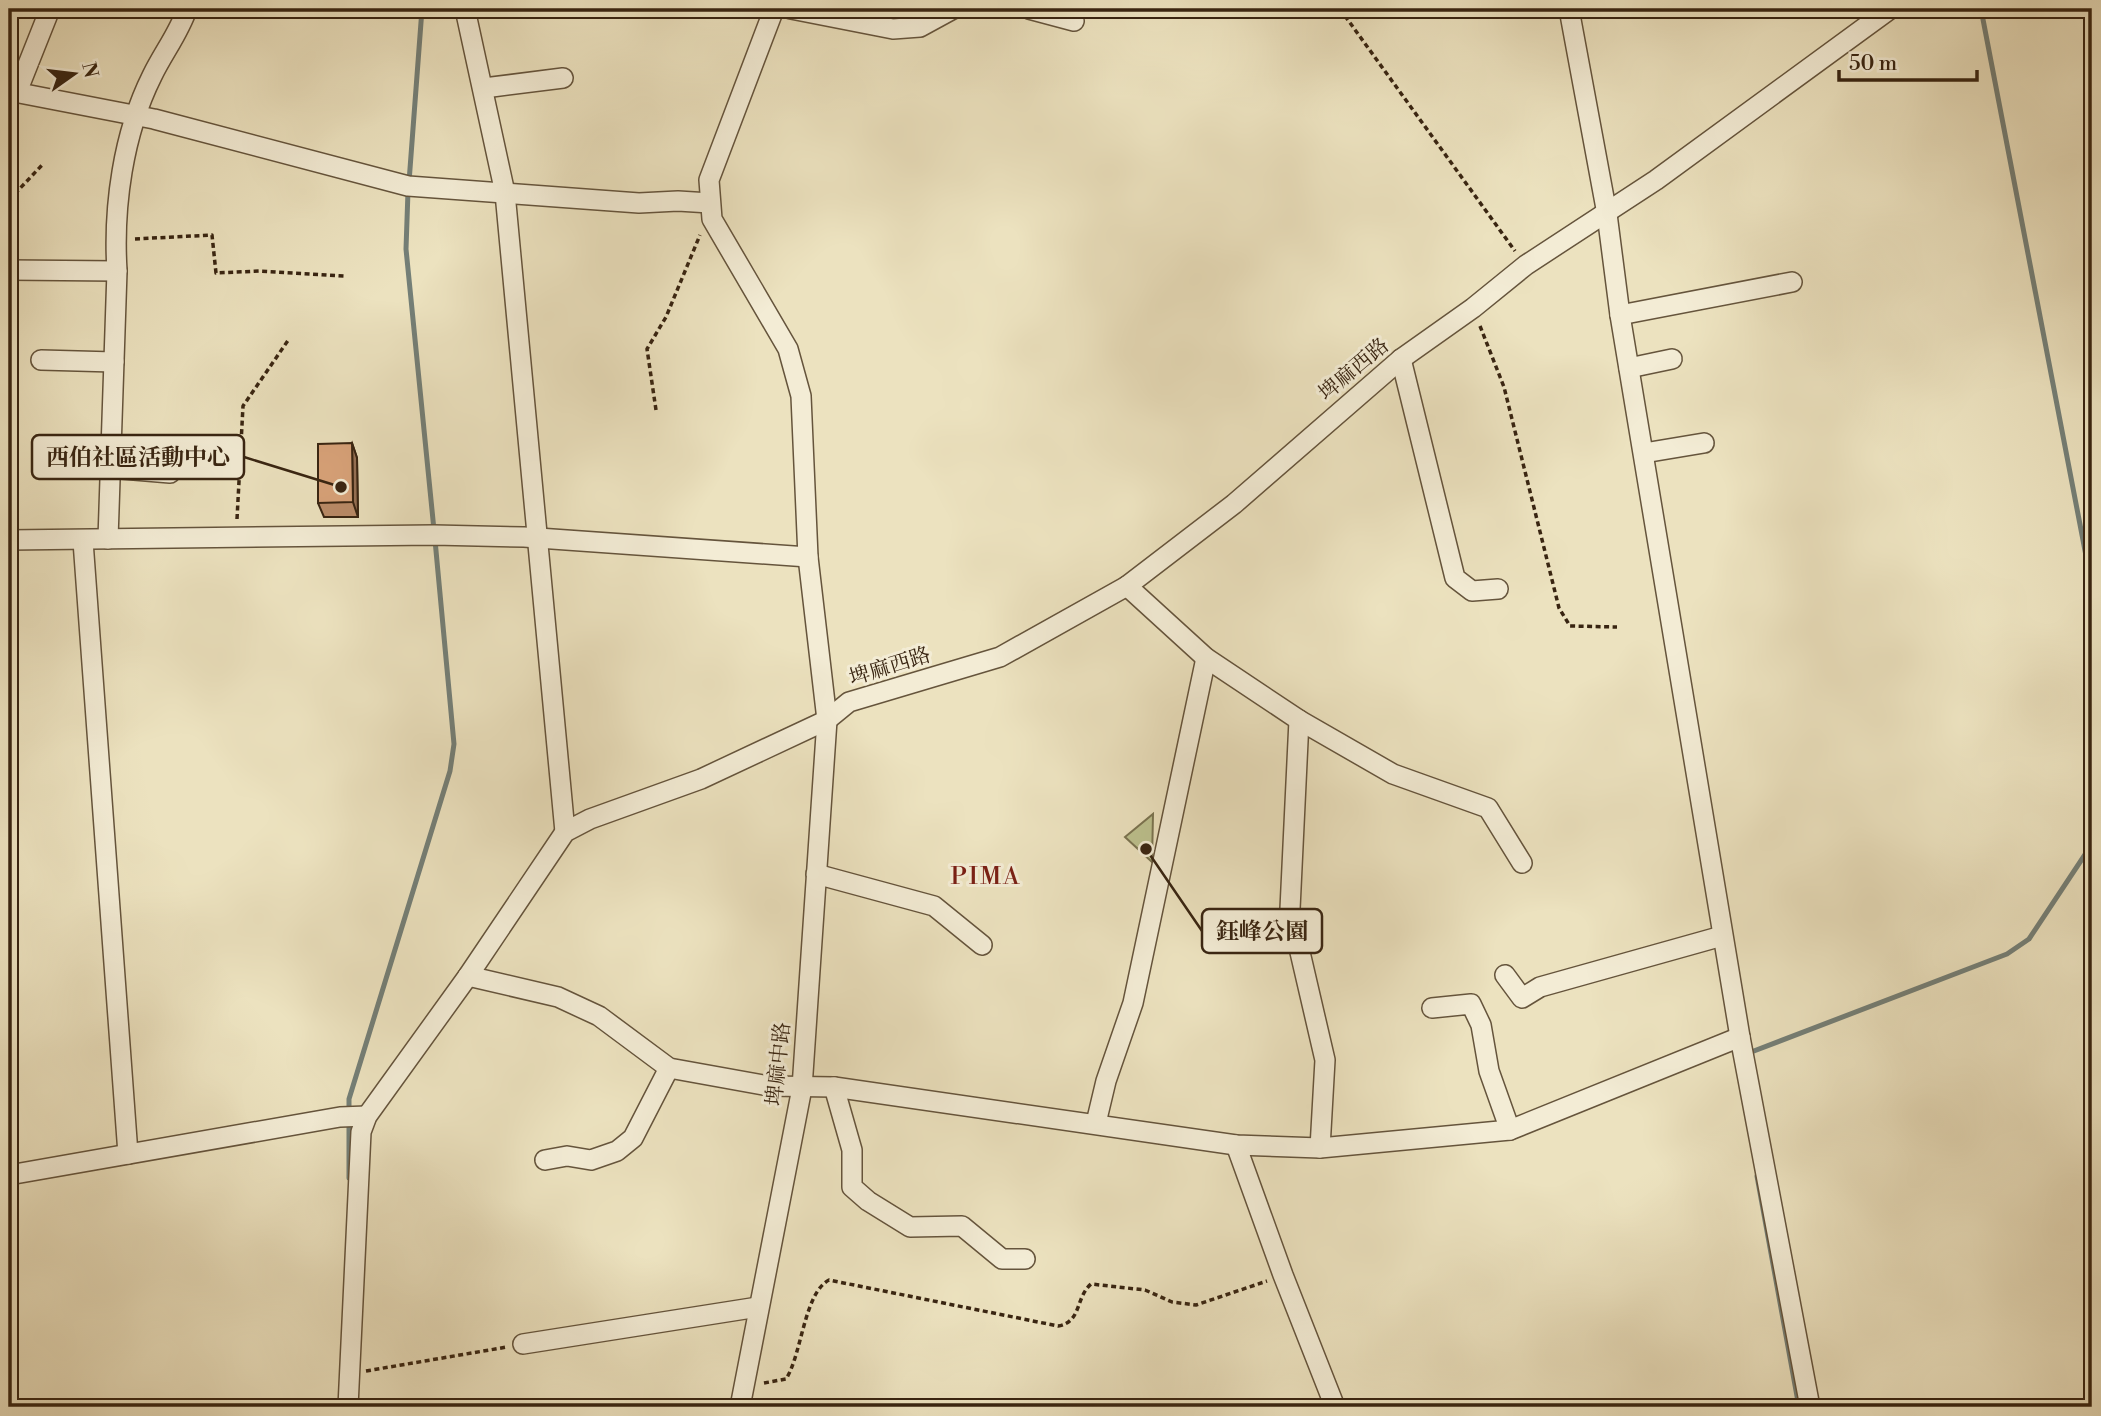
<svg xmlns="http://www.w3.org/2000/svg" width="2101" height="1416" font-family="'Libre Bodoni','Noto Serif TC',serif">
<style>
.green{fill:#bdc28f;stroke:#7a7350;stroke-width:2}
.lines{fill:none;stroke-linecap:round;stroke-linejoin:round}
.stream{stroke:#747f77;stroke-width:5}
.minor-casing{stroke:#65543c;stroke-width:22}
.path{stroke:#382411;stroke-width:3.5;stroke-dasharray:5 3.5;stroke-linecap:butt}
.minor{stroke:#f3ecd5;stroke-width:19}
.wall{fill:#ba8b68;stroke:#382411;stroke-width:2}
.shaded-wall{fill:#977155;stroke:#382411;stroke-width:2}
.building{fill:#d8a279;stroke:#382411;stroke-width:2}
.labels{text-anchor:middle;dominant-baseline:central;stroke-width:6;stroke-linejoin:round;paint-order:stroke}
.street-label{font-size:21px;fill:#382411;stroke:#f3ecd5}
.quarter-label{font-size:24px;letter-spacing:2px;fill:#7a1f14;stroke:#f3ecd5}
.leader{fill:none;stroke:#382411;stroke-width:2.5}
.callout-dot{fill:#382411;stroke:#f3ecd5;stroke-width:2.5}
.callout{fill:#f3ecd5;stroke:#382411;stroke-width:2.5}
.callout-label{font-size:23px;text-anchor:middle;font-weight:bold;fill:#382411}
</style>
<rect width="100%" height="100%" fill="#ece2bf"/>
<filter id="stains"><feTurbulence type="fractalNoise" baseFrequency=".00286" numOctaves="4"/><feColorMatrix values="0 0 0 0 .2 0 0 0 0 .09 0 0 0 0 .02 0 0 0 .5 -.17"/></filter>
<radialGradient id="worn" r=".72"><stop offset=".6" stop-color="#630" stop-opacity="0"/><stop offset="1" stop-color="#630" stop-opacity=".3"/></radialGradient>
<polygon class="green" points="1153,814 1152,862 1125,837"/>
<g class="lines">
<g class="stream">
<polyline points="1981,9 2092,587"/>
<polyline points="409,182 422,9"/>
<polyline points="408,191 406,249 434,530"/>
<polyline points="1746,1054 2007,954 2029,939 2092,844"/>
<polyline points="349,1112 349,1099 450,771 454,744 435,540"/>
<polyline points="1757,1176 1799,1407"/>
<polyline points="349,1178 349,1122"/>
</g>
<defs>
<g id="minor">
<polyline points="465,9 505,193 565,832"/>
<polyline points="791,9 893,29 920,27 953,9"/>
<polyline points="1029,9 1074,21"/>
<polyline points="1569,9 1607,214 1620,315 1740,1037 1810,1407"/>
<polyline points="484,88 563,78"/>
<polyline points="9,91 154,119 408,186 639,203 678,201 710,203"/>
<polyline points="17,92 50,9"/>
<polyline points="9,270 117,271"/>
<polyline points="1620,315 1792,282"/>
<polyline points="1401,359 1455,578 1472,591 1498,589"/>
<polyline points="41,360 114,362"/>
<polyline points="1629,368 1672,359"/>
<polyline points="1644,453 1704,443"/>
<polyline points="110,468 170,473"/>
<path d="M108,539L117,271C113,207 123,134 152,76C163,53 179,33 187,9"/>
<polyline points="9,540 434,535 524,537 808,557"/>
<polyline points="83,541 128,1154"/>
<polyline points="1127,586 1206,658 1299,720 1290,909 1325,1060 1320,1148"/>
<polyline points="1299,720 1393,774 1488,808 1522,863"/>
<polyline points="816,874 934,906 982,945"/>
<polyline points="1505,975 1522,998 1540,987 1722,936"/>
<polyline points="468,976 558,997 599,1016 669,1068 769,1086 834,1087 1236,1145 1320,1148 1510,1130 1740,1037"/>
<polyline points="1432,1008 1471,1004 1481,1025 1489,1071 1510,1130"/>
<polyline points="834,1087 852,1150 852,1187 868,1201 910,1227 962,1226 1002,1259 1025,1259"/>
<polyline points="1096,1123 1106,1081 1133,1003 1206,658"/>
<polyline points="1236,1145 1283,1275 1335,1407"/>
<polyline points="545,1160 567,1156 591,1160 617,1151 633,1138 669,1068"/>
<polyline points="9,1175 340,1117 367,1116"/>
<polyline points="523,1344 758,1307"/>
<polyline points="348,1407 361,1132 367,1116 468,976 565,832 590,819 701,779 827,720 849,702 1000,657 1127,586 1234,504 1401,359 1473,308 1526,265 1656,180 1890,9"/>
<polyline points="740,1407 802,1088 827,720 808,557 801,396 788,349 712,219 709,180 774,9"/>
</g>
</defs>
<use href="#minor" class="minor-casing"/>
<g class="path">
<polyline points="1340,9 1515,251"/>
<polyline points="9,200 44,163"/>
<polyline points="135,239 212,235 216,273 259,271 344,276"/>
<polyline points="1480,326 1504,387 1559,608 1570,626 1617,627"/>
<polyline points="656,410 647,349 666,317 700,235"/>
<polyline points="237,519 243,406 289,339"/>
<polyline points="366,1371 507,1347"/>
<path d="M764,1383L786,1379C802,1354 804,1293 829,1280L1058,1326C1082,1322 1075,1298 1091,1284L1145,1290L1172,1302L1196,1305L1267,1281"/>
</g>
<use href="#minor" class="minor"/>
</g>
<polygon class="wall" points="352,443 357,458 358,517 324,517 318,503"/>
<polygon class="shaded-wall" points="352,443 357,458 358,517 353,502"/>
<polygon class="building" points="352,443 353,502 318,503 318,444"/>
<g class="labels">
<g class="street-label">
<text transform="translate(1354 370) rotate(-40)">埤麻西路</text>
<text transform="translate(890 667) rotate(-17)">埤麻西路</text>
<text transform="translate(779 1064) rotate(-84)">埤麻中路</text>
</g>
<g class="quarter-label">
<text x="986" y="877">PIMA</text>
</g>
</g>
<path class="leader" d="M341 487L244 457M1146 849L1202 931"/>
<g class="callout-dot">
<circle cx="341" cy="487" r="7"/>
<circle cx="1146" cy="849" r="7"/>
</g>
<g class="callout">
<rect x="32" y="435" width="212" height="44" rx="7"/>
<rect x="1202" y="909" width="120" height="44" rx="7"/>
</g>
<g class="callout-label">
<text x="138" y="465">西伯社區活動中心</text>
<text x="1262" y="939">鈺峰公園</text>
</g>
<rect width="2101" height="1416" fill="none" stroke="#ece2bf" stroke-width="35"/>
<rect x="10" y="10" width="2080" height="1395" fill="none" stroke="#382411" stroke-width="3.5"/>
<rect x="18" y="18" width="2066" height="1381" fill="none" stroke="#382411" stroke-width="2"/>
<g transform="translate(74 74) rotate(76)" stroke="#f3ecd5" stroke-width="5" paint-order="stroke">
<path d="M0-5L12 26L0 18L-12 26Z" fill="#382411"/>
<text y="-10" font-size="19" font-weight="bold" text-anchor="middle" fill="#382411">N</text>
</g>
<path d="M1839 70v10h138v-10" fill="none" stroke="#382411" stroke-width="3.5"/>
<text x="1849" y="70" font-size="21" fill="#382411" stroke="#f3ecd5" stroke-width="5" paint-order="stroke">50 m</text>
<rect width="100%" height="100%" filter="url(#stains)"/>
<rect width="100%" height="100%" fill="url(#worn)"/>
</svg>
